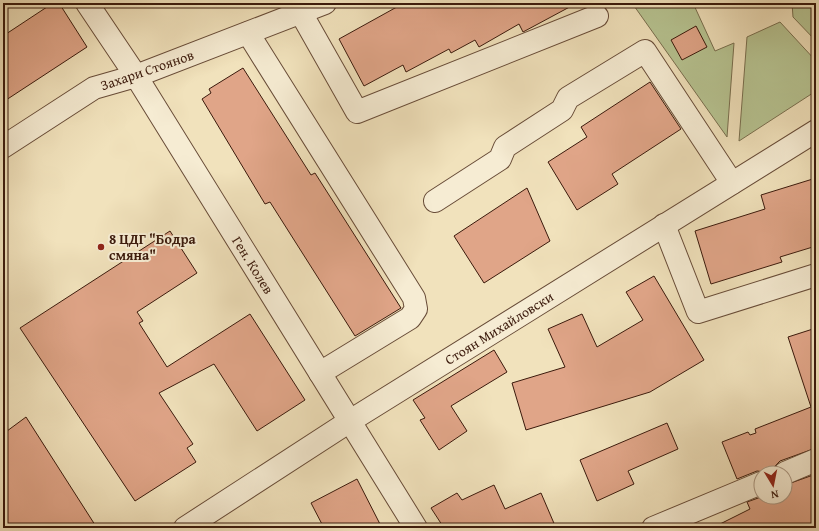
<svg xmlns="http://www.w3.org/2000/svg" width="819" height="531" font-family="'Gentium Book Plus',serif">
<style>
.green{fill:#b7c492;stroke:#796f4f}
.building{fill:#e0a588;stroke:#3b1a0c}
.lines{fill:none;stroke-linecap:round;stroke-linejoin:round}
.minor-casing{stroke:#684c38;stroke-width:24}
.minor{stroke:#f6ecd3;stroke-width:22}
.poi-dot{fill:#8f2418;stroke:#f6ecd3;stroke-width:1.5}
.labels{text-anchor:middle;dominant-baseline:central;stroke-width:4;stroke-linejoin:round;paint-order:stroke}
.street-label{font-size:14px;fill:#3b1a0c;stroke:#f6ecd3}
.poi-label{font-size:14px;font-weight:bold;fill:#3b1a0c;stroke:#f6ecd3;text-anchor:start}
</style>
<rect width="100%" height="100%" fill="#f1e2bc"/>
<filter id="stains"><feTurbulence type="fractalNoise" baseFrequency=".005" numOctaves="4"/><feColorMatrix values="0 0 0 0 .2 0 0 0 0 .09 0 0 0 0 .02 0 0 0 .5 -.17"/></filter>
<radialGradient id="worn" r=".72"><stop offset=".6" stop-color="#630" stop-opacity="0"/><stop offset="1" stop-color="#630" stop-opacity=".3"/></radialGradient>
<g class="green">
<polygon points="632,3 693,3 715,51 734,43 727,137"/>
<polygon points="792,3 816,3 816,41 793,17"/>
<polygon points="780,22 816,61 816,91 739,141 747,37"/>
</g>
<g class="building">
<polygon points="53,3 59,3 87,47 3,102 3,36"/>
<polygon points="404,3 577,3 523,32 519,24 479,47 475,40 451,53 449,49 406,72 403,65 364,86 339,39"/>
<polygon points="696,26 707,47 682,60 671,40"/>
<polygon points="243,68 311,175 315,173 401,308 355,336 270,202 265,204 202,99 211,93 209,89"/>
<polygon points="650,82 681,129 612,174 618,184 577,210 548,162 587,137 581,127"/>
<polygon points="816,178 816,246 780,257 782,262 711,284 695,231 765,209 761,195"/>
<polygon points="527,188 550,241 484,283 454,236"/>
<polygon points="170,231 197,273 137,312 143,321 139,323 167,367 250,314 305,400 257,431 214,364 159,393 193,444 187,448 196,462 135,501 20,328"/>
<polygon points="654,276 704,360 650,392 526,430 512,383 565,367 548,329 582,314 597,347 643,320 626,292"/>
<polygon points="816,328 816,448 780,461 775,466 773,473 757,471 737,479 722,442 748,432 750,435 756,433 755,429 811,407 788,337"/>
<polygon points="494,350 507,372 451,406 467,431 439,450 420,420 425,418 413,400"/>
<polygon points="26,417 97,528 3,528 3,434"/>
<polygon points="667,423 678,449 628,471 634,484 597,501 580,460"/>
<polygon points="816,474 816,528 712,528 750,509 747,502 761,497 785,497 785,485"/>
<polygon points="357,479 382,528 324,528 311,503"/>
<polygon points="494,485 505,509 541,493 556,528 444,528 431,508 457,493 462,500"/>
</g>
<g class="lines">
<defs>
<g id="minor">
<polyline points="87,3 136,76 416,528"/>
<polyline points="298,3 301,13 357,112 597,16"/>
<polyline points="248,33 414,298 416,309 410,318 320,373"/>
<polyline points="3,147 94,88 136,76 325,3"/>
<polyline points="435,201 500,159 505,147 562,110 568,98 645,51 732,183"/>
<polyline points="664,225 698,312 816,275"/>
<polyline points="785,473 816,460"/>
<polyline points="185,528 350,421 816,131"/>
<polyline points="653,528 761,483"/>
</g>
</defs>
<use href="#minor" class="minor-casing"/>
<use href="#minor" class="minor"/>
</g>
<circle class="poi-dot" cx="101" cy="247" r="4"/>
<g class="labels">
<g class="street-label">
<text transform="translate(147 70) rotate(-19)">Захари Стоянов</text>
<text transform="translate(253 265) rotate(58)">Ген. Колев</text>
<text transform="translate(499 328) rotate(-32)">Стоян Михайловски</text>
</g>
<g class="poi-label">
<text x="109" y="239">8 ЦДГ "Бодра<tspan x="109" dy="16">смяна"</tspan></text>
</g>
</g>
<rect width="819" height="531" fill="none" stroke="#f1e2bc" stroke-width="16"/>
<rect x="4" y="4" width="811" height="523" fill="none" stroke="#3b1a0c" stroke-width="2"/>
<rect x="8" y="8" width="803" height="515" fill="none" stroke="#3b1a0c"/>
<g transform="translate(773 485) rotate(170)"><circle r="19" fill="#f6ecd3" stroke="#ab9883"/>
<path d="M0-3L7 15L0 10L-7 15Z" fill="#8f2418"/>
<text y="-6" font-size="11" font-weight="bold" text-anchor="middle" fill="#3b1a0c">N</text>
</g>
<rect width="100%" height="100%" filter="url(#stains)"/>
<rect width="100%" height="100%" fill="url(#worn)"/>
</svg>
